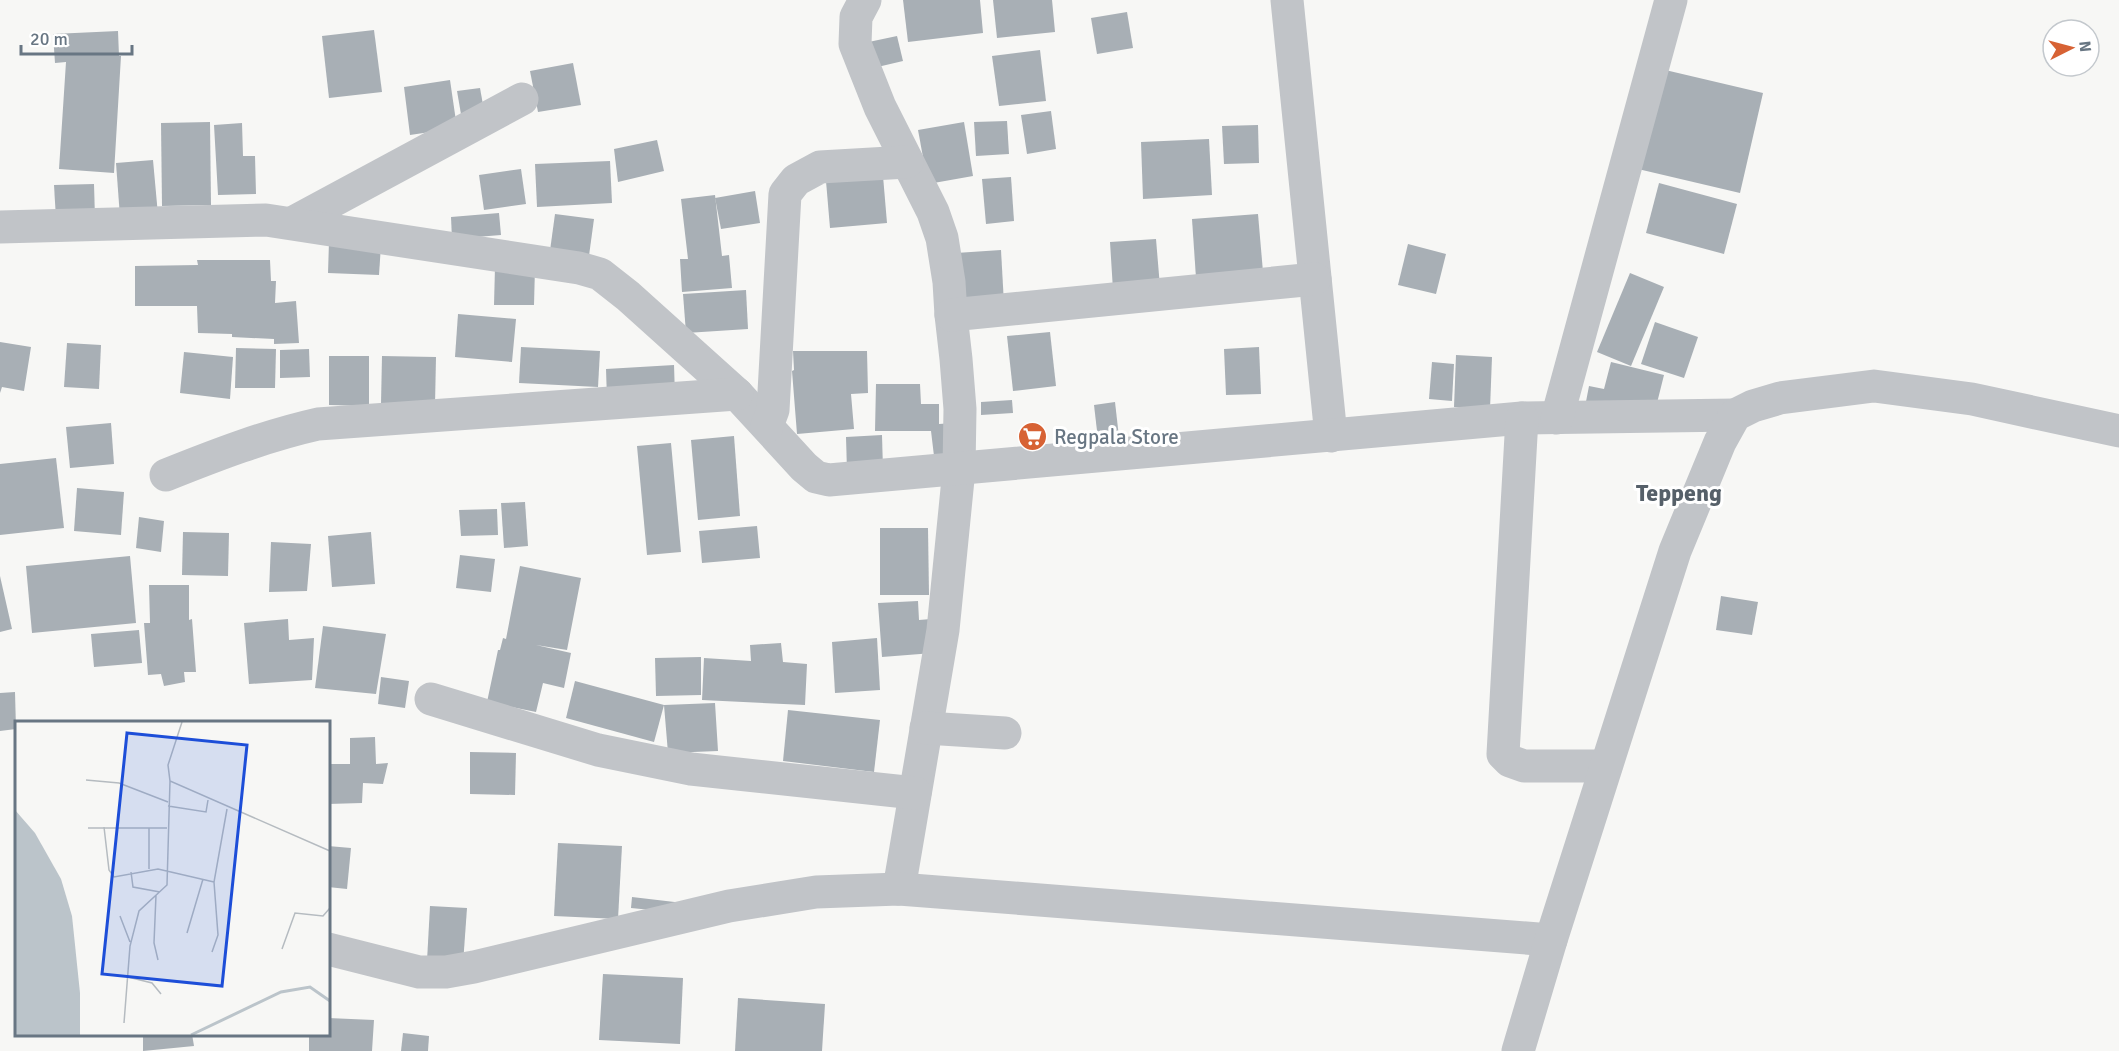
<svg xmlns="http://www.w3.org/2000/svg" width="2119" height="1051" font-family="Signika,sans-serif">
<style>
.building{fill:#a8afb5}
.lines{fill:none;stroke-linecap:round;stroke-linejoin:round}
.minor{stroke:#c1c4c8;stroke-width:33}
.labels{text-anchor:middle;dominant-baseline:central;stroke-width:6;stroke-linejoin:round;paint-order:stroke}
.poi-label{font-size:21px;fill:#687683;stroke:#fff;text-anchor:start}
.quarter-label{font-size:24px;font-weight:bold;fill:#566069;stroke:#fff}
.inset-river{fill:none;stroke:#bbc4ca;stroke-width:3}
.inset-road{fill:none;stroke:#b5bbc0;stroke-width:1.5}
.view{fill:#1d4ed8;fill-opacity:0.15;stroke:#1d4ed8;stroke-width:3}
.inset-edge{fill:none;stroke:#687683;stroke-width:3}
</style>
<rect width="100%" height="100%" fill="#f7f7f5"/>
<g class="building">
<polygon points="903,0 980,0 983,33 908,42"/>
<polygon points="993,0 1052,0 1055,32 997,38"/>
<polygon points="1127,12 1133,48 1097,54 1091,18"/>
<polygon points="374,30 382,92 329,98 322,36"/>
<polygon points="118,31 119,56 121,56 114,173 59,169 66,62 55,63 53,34"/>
<polygon points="897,36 903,61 869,69 864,43"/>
<polygon points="1040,50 1046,101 999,106 992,56"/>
<polygon points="573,63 581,105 538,112 530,71"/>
<polygon points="1661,69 1763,93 1740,193 1638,169"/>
<polygon points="450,80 457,128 410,135 404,87"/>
<polygon points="480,88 485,116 462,120 457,91"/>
<polygon points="1051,111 1056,149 1027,154 1021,115"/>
<polygon points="1007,121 1009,154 976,156 974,122"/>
<polygon points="210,122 211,205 162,206 161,123"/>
<polygon points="964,122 973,176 928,184 918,130"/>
<polygon points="242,123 243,156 255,156 256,194 218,195 214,125"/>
<polygon points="1258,125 1259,163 1224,164 1222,126"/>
<polygon points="1209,139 1212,195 1143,199 1141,142"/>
<polygon points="657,140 664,171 618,182 614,149"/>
<polygon points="153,160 158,215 120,217 116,163"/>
<polygon points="610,161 612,203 537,207 535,164"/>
<polygon points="521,169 526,204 484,210 479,175"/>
<polygon points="883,176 887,223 830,228 826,181"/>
<polygon points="1011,177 1014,221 986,224 982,179"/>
<polygon points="1659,183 1737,204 1724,254 1646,233"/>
<polygon points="94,184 95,218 56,219 54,185"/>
<polygon points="755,191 760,223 721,229 715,198"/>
<polygon points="715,195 722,256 729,255 732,288 682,292 680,259 688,259 681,199"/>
<polygon points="499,213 501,235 452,239 451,217"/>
<polygon points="555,214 594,219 588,263 549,258"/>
<polygon points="1258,214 1263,272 1196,278 1192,219"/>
<polygon points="1156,239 1160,287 1113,290 1110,242"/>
<polygon points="329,242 381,245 379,275 328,273"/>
<polygon points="1408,244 1446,254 1436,294 1398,285"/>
<polygon points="1001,250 1004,304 959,307 956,253"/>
<polygon points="197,260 270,260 271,281 276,281 275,303 296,301 299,343 274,344 274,339 232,337 232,334 198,333 197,306 135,306 135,266 198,265"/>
<polygon points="495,267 535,267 534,305 494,305"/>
<polygon points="1630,273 1664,287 1631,366 1597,352"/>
<polygon points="746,290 748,329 686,333 683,294"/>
<polygon points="458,314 516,319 512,362 455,357"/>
<polygon points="1655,322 1698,337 1684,378 1641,364"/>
<polygon points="1050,332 1056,386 1013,391 1007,336"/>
<polygon points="0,342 31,347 24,391 2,387 0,393"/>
<polygon points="67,343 101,345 99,389 64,387"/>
<polygon points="521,347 600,351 598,387 519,383"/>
<polygon points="1259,347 1261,394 1226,395 1224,349"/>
<polygon points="236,348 276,349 275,388 235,388"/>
<polygon points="309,349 310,377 280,378 280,350"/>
<polygon points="793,351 867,351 868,393 851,394 854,429 797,434 792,371 794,370"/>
<polygon points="184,352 233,357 230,399 180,393"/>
<polygon points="1456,355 1492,357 1490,409 1454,407"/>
<polygon points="329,356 369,356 369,406 329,405"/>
<polygon points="382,356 436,357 435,405 381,404"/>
<polygon points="1432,362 1454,364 1452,401 1429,399"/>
<polygon points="1611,362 1664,375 1655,411 1584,412 1589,386 1604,389"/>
<polygon points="674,365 675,396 607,399 606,369"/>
<polygon points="876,384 920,384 921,404 939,404 939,424 953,423 956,453 934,456 931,431 875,431"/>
<polygon points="1012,400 1013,413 981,415 981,402"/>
<polygon points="1115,402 1120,446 1099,448 1094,405"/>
<polygon points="111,423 114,464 70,468 66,427"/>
<polygon points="882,435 883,470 847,471 846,437"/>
<polygon points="734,436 740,516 698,520 691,440"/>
<polygon points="671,443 681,552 647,555 637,446"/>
<polygon points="56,458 64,528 0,535 0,464"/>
<polygon points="77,488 124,492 121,535 74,531"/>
<polygon points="525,502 528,546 504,548 501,503"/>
<polygon points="497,509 498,535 461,536 459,510"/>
<polygon points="139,517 164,521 161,552 136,548"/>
<polygon points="757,526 760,558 702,563 699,531"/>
<polygon points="880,528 928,528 929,595 880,595"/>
<polygon points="183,532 229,533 228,576 182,575"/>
<polygon points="371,532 375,584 332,587 328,536"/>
<polygon points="271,542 311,544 307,591 269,592"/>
<polygon points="460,555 495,559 491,592 456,588"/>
<polygon points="130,556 136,623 32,633 26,566"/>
<polygon points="520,566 581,578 567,650 536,645 571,653 564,688 543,683 536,712 487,702 498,650 500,650 503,638 506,639"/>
<polygon points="0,576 12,629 0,632"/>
<polygon points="149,585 189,585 189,620 192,619 196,672 184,672 185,682 164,686 161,674 148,675 144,623 150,623"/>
<polygon points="1721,596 1758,602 1752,635 1716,630"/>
<polygon points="918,601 919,620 931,619 933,653 882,657 878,603"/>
<polygon points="288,619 289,640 314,638 312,680 249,684 244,623"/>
<polygon points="323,626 386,634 376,694 315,688"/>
<polygon points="139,630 142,663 94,667 91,634"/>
<polygon points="877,638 880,690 835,693 832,642"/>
<polygon points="781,643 783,662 807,664 805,705 702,700 704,658 751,661 750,645"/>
<polygon points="701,657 701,695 656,696 655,658"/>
<polygon points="381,677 409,681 405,708 378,704"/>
<polygon points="575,681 664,705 654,742 566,718"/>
<polygon points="15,692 16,729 0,731 0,693"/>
<polygon points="715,703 718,751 668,753 664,705"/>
<polygon points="788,710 880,720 874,772 783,761"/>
<polygon points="375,737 376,764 388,763 383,784 363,783 362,803 328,804 328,764 350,764 350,738"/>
<polygon points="470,752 516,753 515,795 470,794"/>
<polygon points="558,843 622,846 618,919 554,916"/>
<polygon points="328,846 351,848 347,889 328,887"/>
<polygon points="632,897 683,903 681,913 631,908"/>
<polygon points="430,906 467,908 463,964 427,961"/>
<polygon points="603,974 683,978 680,1044 599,1040"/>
<polygon points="738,998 825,1004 822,1051 735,1051"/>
<polygon points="328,1018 374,1020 372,1051 309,1051 309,1034 328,1034"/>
<polygon points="403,1033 429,1036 428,1051 401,1051"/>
<polygon points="143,1034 192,1034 194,1046 143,1051"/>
</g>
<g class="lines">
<g class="minor">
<polyline points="865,0 856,17 855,44 880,107 933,212 942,238 949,282 951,315 956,359 960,409 959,469 943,630 899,889"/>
<polyline points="1287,0 1331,436"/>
<polyline points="292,223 522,99"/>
<polyline points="0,227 266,220 579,268 600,274 628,296 737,394 804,467 816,477 829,480 1522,418 1735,415"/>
<polyline points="951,315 1315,279"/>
<polyline points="1522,418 1503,754 1510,761 1524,766 1606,766"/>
<polyline points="1557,418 1671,0"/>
<polyline points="767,426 773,410 785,194 796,180 820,167 907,162"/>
<path d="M166,475C216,455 265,436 318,424L737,394"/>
<polyline points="431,699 598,750 691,769 915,793"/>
<polyline points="926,728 1005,733"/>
<polyline points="328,949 419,972 446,972 474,967 729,906 816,892 899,889 1551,940"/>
<polyline points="1518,1051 1551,940 1675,551 1720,442 1735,415 1753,406 1780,398 1874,386 1972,399 2119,431"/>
</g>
</g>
<defs>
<symbol id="supermarket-disc" viewBox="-11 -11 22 22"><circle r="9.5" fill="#d76234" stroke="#fff"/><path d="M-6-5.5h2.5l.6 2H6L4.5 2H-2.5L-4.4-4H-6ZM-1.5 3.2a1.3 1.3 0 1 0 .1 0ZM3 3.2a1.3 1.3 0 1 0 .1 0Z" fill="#fff"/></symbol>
</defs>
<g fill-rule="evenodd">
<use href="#supermarket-disc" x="1016" y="420" width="33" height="33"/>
</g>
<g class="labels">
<g class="poi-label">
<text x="1054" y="437">Regpala Store</text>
</g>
<g class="quarter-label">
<text x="1679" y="493">Teppeng</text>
</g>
</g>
<g transform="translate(15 721)">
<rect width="315" height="315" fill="#f7f7f5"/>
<path d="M0,89L20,112L46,158L57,195L65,272V314H0Z" fill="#bbc4ca"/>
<path class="inset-river" d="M176,314L266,271L295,266L315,280"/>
<path class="inset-road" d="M167,1L153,44L155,60L315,130M71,59L104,62L153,81M153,85L191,91L193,79M89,106L94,149L99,156L143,148L199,161M73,107H152M134,148V107M116,151L118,166L145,171M141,174L139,222L143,239M105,195L115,221M172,212L188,158M267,228L280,192L308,195L315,187M197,231L203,214L199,161L212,88M113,256L137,262L146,273M109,302L115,225L124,190L152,164L155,60"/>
<path class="view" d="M112,12L232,24L207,265L87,253Z"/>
<rect width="315" height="315" class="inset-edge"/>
</g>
<g transform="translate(2071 48) rotate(84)"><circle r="28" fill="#ffffff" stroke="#c3c8cd" stroke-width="1.5"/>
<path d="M0-4.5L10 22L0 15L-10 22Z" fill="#d76234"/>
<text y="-9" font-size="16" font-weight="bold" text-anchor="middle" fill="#687683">N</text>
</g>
<path d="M21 45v9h111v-9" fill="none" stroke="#687683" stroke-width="3"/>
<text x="30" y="45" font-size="18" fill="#687683" stroke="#ffffff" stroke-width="4.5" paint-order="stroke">20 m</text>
</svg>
